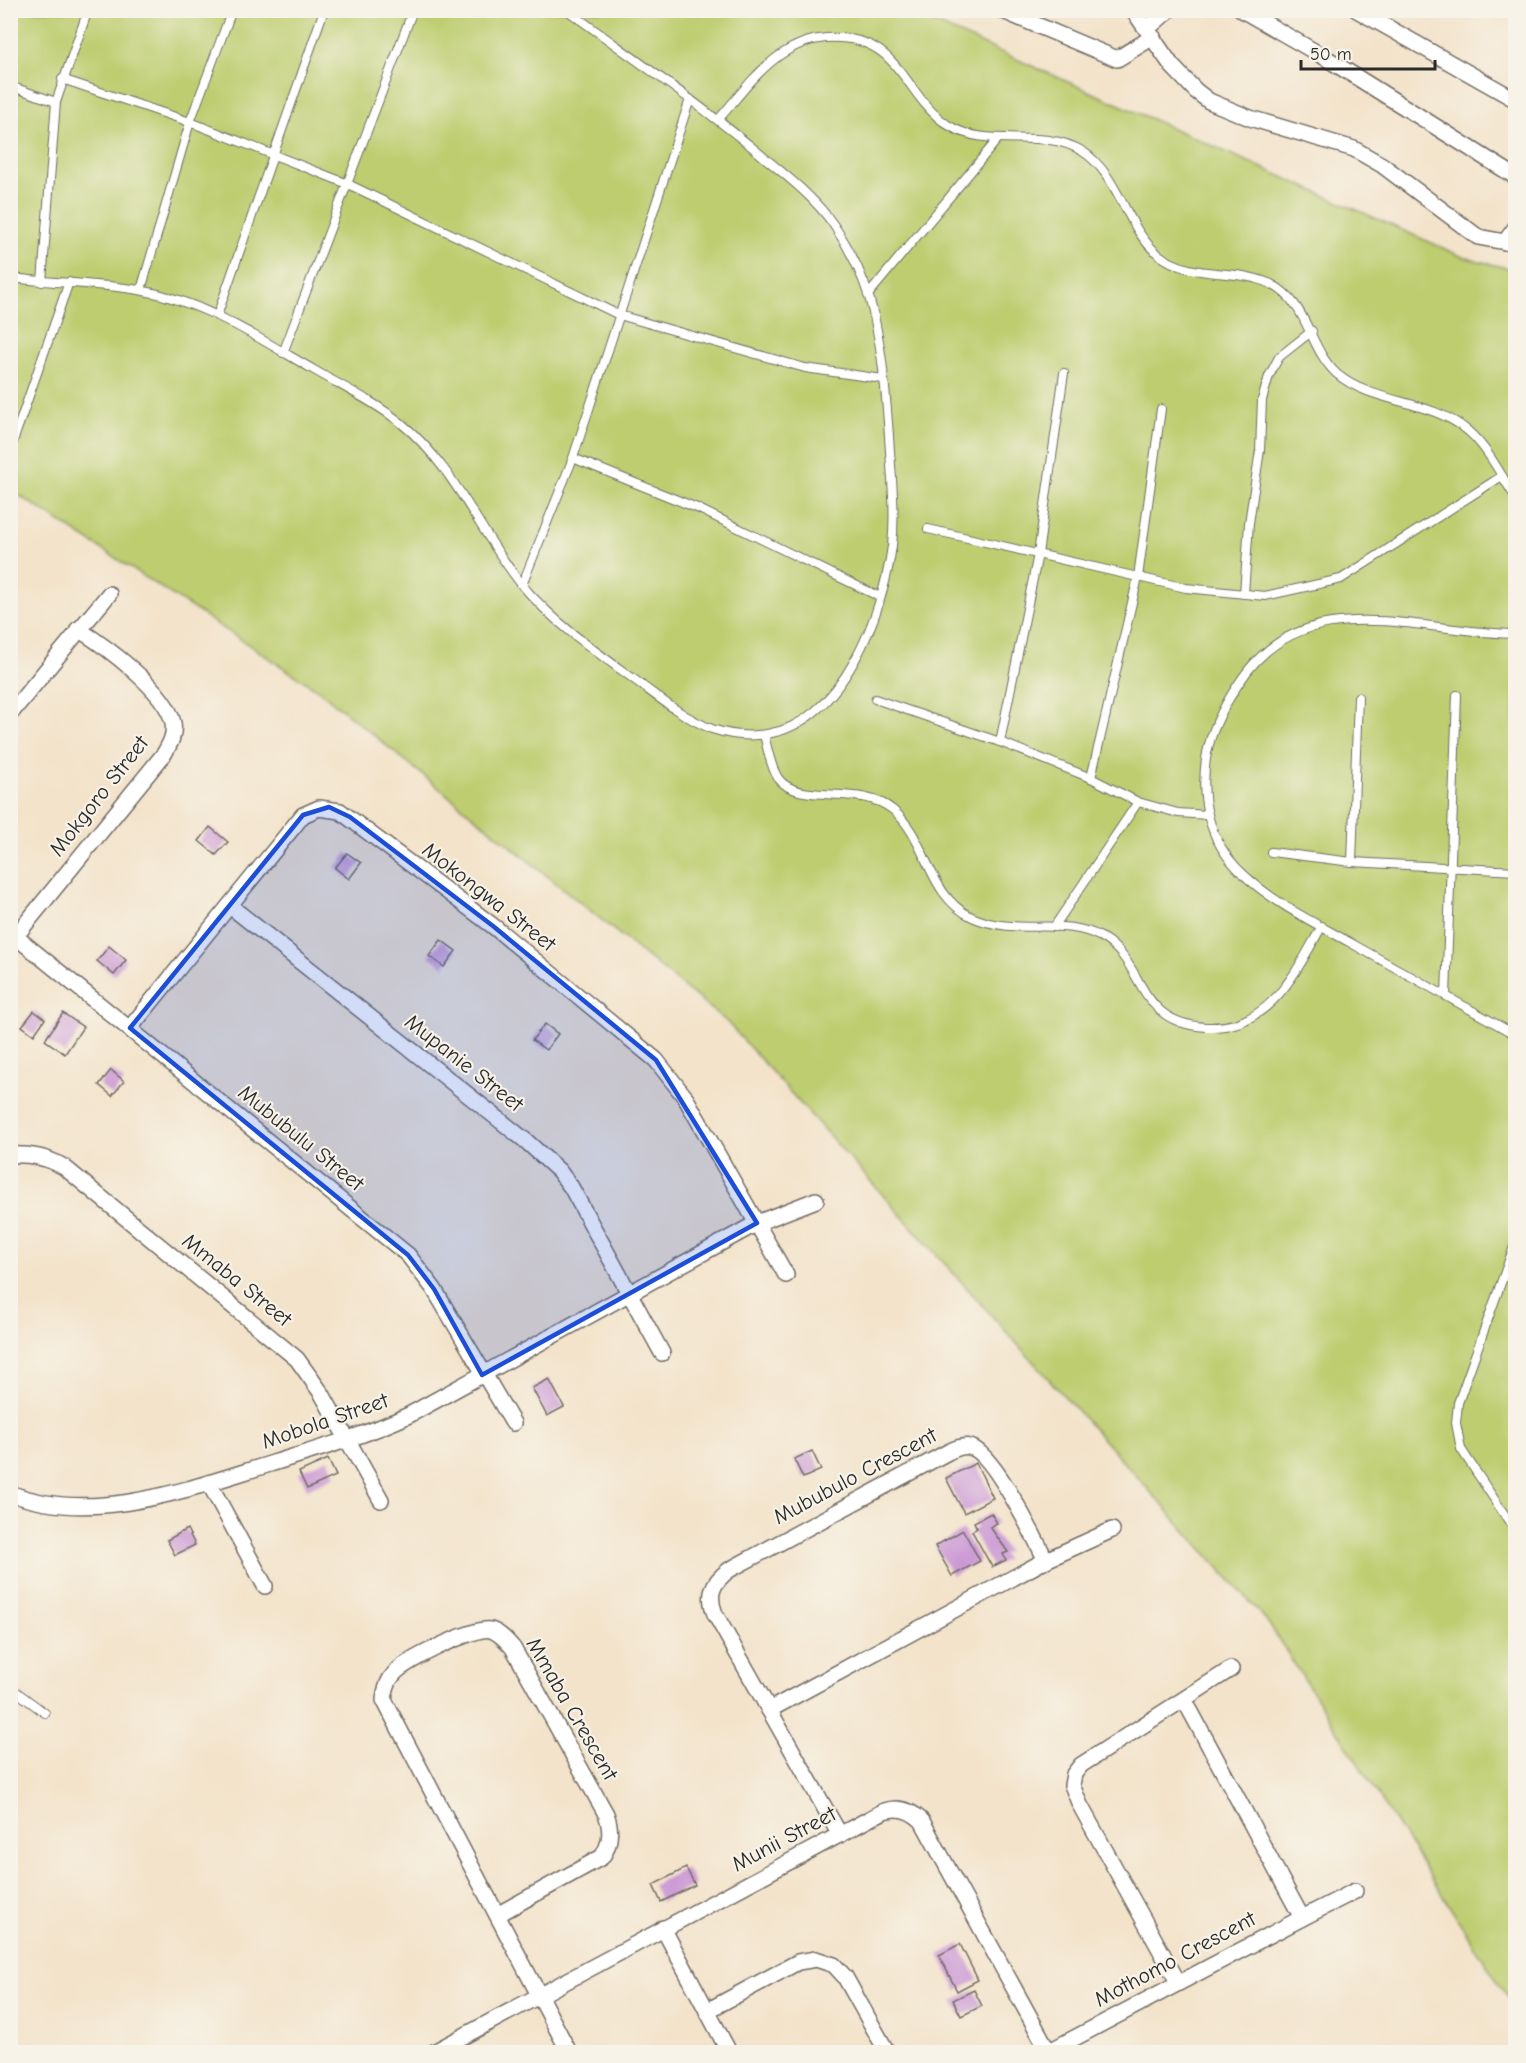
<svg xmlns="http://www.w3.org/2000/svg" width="1526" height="2063" font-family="'Comic Neue',sans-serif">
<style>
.green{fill:#bdcd70;stroke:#747c4e;stroke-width:1.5}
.building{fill:#cb98d4}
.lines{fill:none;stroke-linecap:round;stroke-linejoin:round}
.lane-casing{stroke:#716b63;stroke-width:10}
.street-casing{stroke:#716b63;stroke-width:18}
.lane{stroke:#fff;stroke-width:8}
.street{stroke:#fff;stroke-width:15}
.marked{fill:#1d4ed8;fill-opacity:0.2;stroke:#1d4ed8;stroke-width:4.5;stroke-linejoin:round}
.labels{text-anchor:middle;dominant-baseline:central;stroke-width:4.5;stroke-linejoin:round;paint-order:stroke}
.street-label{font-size:22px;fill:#2b2b2b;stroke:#f7f3e8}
</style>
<rect width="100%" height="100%" fill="#f7f3e8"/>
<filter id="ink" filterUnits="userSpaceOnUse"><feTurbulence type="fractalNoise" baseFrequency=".0167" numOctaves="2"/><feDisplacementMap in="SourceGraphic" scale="12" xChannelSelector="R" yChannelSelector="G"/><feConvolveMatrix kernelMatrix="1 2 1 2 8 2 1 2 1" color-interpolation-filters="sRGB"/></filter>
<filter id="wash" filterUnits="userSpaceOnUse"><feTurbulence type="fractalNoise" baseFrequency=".008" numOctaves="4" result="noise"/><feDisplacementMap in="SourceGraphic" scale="24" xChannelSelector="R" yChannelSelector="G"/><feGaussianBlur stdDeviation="1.35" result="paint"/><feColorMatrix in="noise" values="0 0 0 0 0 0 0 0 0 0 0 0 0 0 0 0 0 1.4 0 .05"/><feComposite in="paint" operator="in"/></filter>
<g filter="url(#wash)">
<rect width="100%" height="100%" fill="#f3e3ca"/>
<polygon class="green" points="10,11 908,11 1463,257 1515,270 1515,2009 1267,1621 726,1021 318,690 11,490"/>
<g id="blocks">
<g class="building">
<polygon points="210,827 228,842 216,855 199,841"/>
<polygon points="347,853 361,863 349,879 335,868"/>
<polygon points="441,940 456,951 444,967 429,956"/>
<polygon points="109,946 126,960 114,975 97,961"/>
<polygon points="34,1011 45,1019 34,1035 22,1026"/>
<polygon points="63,1013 83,1027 65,1054 45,1040"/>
<polygon points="545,1024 558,1034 546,1050 532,1040"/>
<polygon points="111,1070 124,1081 112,1096 99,1085"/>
<polygon points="549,1379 564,1407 547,1416 532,1388"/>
<polygon points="812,1451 821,1470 803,1478 794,1459"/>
<polygon points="328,1459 336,1476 307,1489 299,1472"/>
<polygon points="976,1463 993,1498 964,1513 946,1478"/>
<polygon points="991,1513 997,1523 990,1527 1008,1552 1003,1554 1006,1560 992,1567 972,1531 977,1528 974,1522"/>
<polygon points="187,1529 195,1545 175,1555 167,1540"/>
<polygon points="963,1530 980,1561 952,1576 935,1546"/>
<polygon points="686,1868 695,1885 661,1902 653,1885"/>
<polygon points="960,1944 978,1980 957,1991 939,1955"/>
<polygon points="974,1990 982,2006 961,2016 953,2000"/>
</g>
</g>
</g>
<g filter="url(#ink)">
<use href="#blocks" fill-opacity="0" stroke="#716b63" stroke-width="1.5"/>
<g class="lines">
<defs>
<g id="lane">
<polyline points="62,79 190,122 348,184 619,315 805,368 883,379"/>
<polyline points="10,86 56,102"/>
<path d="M718,120C752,81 782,34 840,38C902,41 905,97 948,125C989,151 1041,126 1082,151C1119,174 1125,227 1158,254C1192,281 1234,267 1271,284C1309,303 1308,348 1337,374C1372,404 1431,399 1468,431C1488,448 1501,476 1516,498"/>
<path d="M10,278C53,283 97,283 139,290C204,301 258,338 314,370C343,387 375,402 401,423C455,467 479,532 522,585C554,623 595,651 635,680C659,698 684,718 712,729C730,735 749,737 767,734C843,722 883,613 892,546C896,510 891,472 889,436C886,396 883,355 874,316C867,284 852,252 833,224C812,194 781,172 753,148C693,99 630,56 567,10"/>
<polyline points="42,282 56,102 88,10"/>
<polyline points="141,290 190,122 232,10"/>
<polyline points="868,295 998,139"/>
<polyline points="217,316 324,10"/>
<polyline points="283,353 413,10"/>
<polyline points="10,450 69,282"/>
<polyline points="573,458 697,508 880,597"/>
<polyline points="928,529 1186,588 1265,596 1341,579 1502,476"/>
<polyline points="522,585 573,458 690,99"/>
<polyline points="1244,594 1249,523 1260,450 1262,400 1269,376 1279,357 1312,331"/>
<path d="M1516,634C1419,633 1303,583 1239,683C1225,704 1212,727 1207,753C1199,797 1208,841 1242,873C1272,902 1313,922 1349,942C1405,973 1460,1004 1516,1035"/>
<polyline points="875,699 1000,742 1091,778 1138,802 1178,813 1208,815"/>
<path d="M764,735C768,749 770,766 778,778C799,807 859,782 893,810C928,839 927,896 972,917C1016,937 1063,916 1101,937C1147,963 1134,1023 1206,1027C1270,1030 1295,973 1322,926"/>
<polyline points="1000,742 1038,554 1064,373"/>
<polyline points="1091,778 1138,577 1161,409"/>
<polyline points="1271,852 1352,862 1516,871"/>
<polyline points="1352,862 1358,697"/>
<polyline points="1054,927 1138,802"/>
<polyline points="1446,996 1457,695"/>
<polyline points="1516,1241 1458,1403 1456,1423 1461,1449 1516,1532"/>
<polyline points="10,1687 45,1713"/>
</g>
<g id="street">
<polyline points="1001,10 1117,59 1153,37"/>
<polyline points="1133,10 1172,66 1196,91 1209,101 1250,118 1354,149 1382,165 1478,237 1505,242 1516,240"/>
<polyline points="1242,10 1326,58 1516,177"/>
<polyline points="1357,10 1516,100"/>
<polyline points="1147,29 1169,10"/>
<polyline points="1505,242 1516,227"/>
<polyline points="10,714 109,594"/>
<polyline points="230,906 526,1141 559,1171 571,1187 662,1353"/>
<polyline points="10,932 408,1255 434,1289 513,1423"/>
<path d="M10,943L164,754C170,744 175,735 173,723C167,691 105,646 78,629"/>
<polyline points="130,1028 303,815 319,808 340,811 493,926 656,1060 685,1097 786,1275"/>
<path d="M10,1155C31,1154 46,1157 64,1167L297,1359L322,1394L381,1500"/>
<polyline points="209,1483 265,1586"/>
<path d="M10,1493C93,1526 191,1488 270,1464C318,1449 364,1436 409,1415L757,1223L816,1200"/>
<polyline points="769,1710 1046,1560 1112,1530"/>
<path d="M840,1835L715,1614C707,1594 713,1582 729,1570L948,1452C954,1449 963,1445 970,1447C993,1452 1034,1537 1046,1560"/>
<path d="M497,1915L602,1857C611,1843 612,1830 606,1814L513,1648C507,1641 500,1633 491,1630C475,1626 404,1661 394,1674C387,1681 385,1690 384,1700L569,2052"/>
<polyline points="1302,1918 1355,1891"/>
<polyline points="663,1928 729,2052"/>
<polyline points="1178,1982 1080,1805 1072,1785 1074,1774 1081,1765 1231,1669"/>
<polyline points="707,2011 798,1962 816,1959 834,1965 845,1977 887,2052"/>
<path d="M434,2052L884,1811C899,1806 911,1810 922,1821L1049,2052"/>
<polyline points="1048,2052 1302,1918 1185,1701"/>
</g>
</defs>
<use href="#lane" class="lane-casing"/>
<use href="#street" class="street-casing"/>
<use href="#lane" class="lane"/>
<use href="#street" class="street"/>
</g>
</g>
<path class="marked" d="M329,807L350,817L493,926L656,1060L757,1223L482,1375L434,1289L408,1255L130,1028L303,815Z"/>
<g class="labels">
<g class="street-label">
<text transform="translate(99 796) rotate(-52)">Mokgoro Street</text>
<text transform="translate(489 897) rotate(38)">Mokongwa Street</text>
<text transform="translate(464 1063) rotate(38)">Mupanie Street</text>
<text transform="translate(301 1138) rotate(39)">Mububulu Street</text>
<text transform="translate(237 1280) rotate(39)">Mmaba Street</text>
<text transform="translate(325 1421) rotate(-19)">Mobola Street</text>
<text transform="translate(855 1476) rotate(-28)">Mububulo Crescent</text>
<text transform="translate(572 1709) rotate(60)">Mmaba Crescent</text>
<text transform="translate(784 1839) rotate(-28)">Munii Street</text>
<text transform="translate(1175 1959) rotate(-28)">Mothomo Crescent</text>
</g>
</g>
<rect width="1526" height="2063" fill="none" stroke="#f7f3e8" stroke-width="36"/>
<path d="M1301 60v9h134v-9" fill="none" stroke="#2b2b2b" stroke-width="3"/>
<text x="1310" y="60" font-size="18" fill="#2b2b2b" stroke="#f7f3e8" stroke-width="4.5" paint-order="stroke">50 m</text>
</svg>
